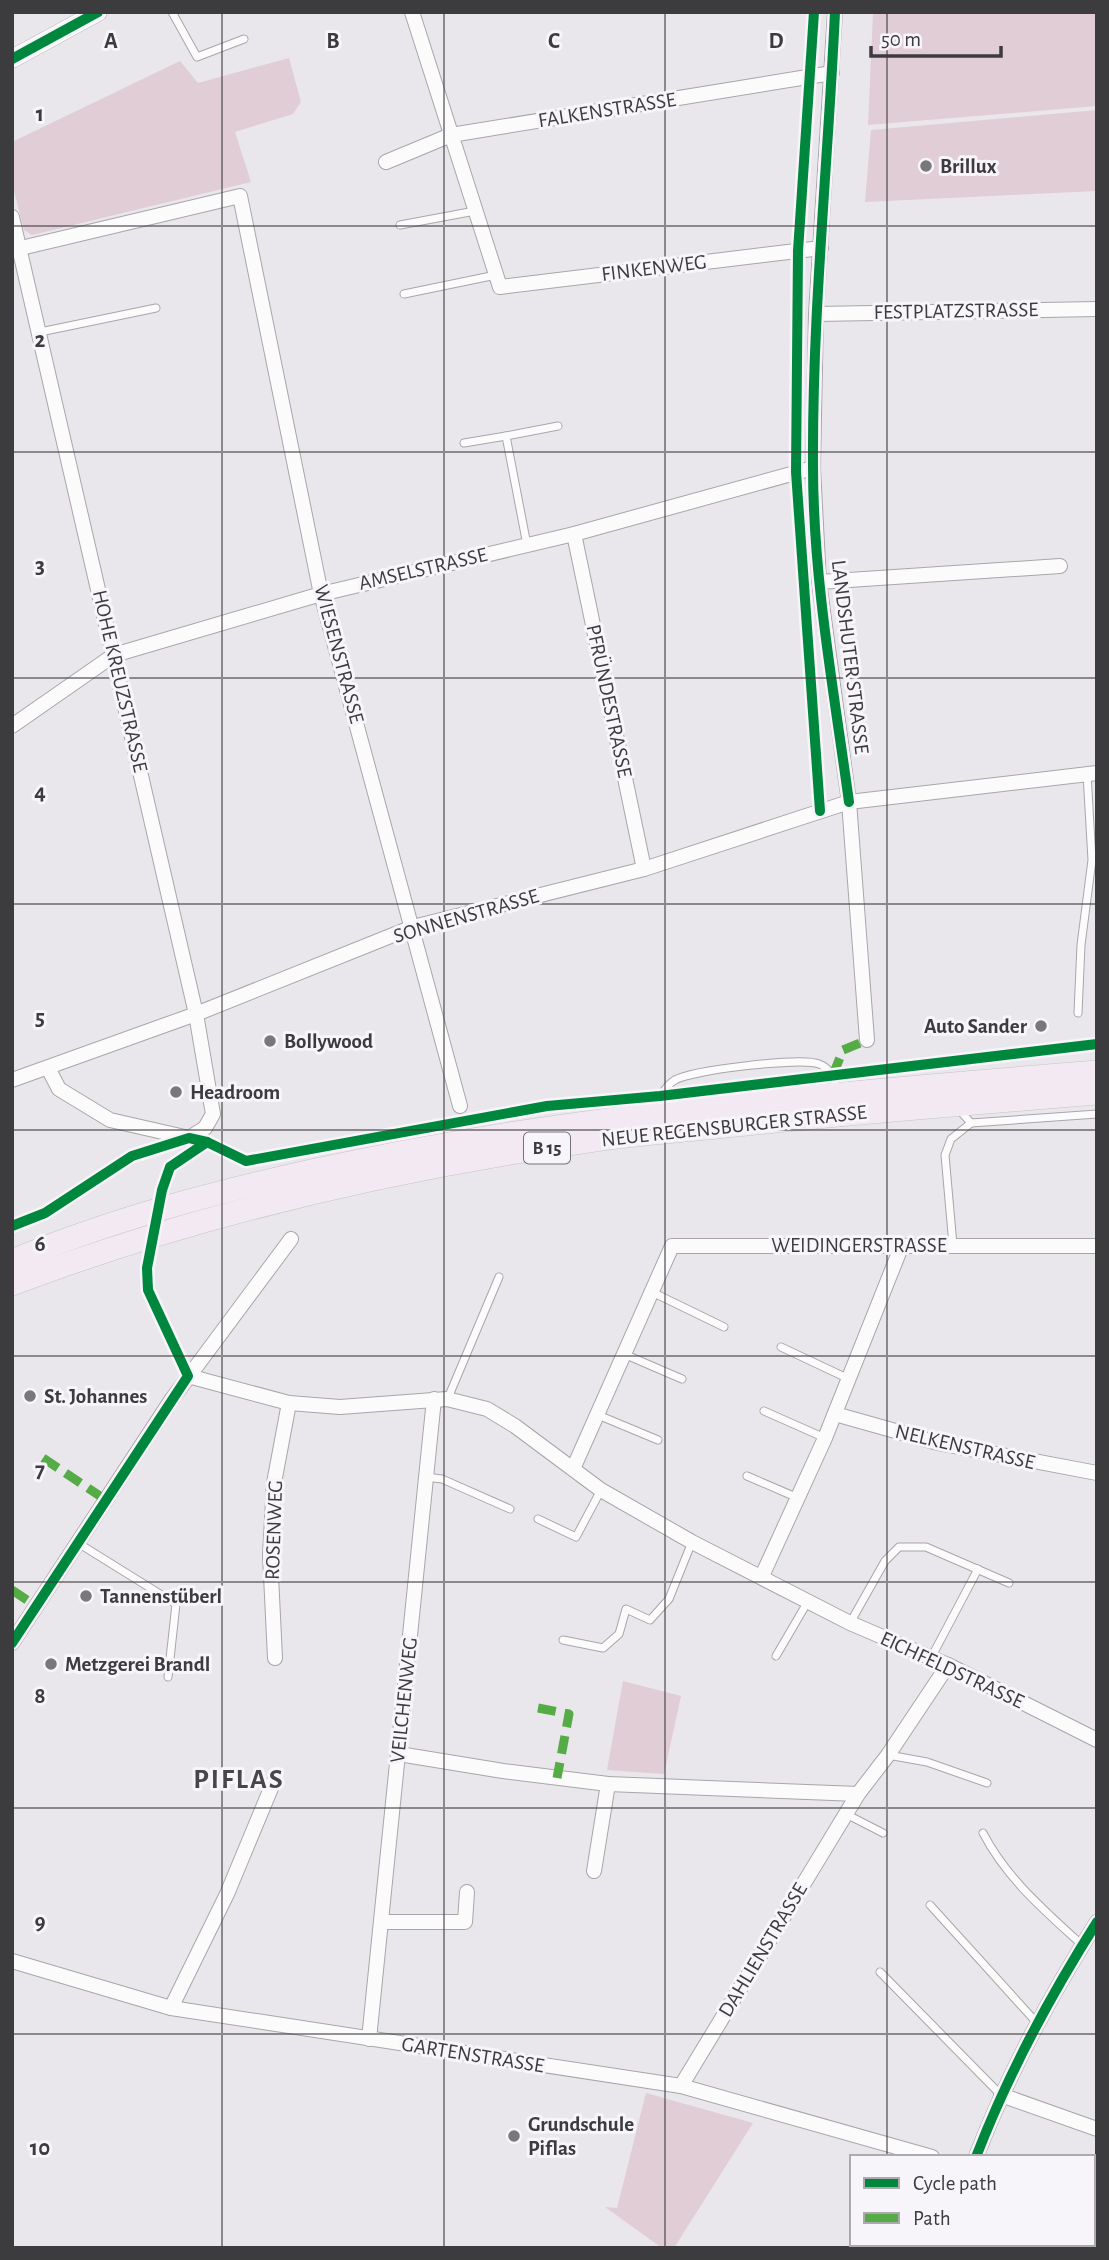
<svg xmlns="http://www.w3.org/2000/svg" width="1109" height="2260" font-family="'Alegreya Sans',sans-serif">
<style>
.green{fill:#e1cdd6}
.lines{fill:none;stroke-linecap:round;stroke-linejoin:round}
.service-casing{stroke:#a8a6a9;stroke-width:9}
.minor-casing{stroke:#a8a6a9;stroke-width:16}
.tertiary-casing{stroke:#a8a6a9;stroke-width:19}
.trunk-casing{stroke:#c6c4c6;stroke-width:24}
.service{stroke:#fcfbfc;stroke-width:7}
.minor{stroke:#fcfbfc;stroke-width:14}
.tertiary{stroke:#fcfbfc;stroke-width:18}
.trunk{stroke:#f2e9f2;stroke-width:23}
.quiet{stroke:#55ac46;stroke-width:9;stroke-dasharray:18 9;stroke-linecap:butt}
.cycleway-casing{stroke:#f7f4fa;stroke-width:15}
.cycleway{stroke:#00873e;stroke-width:10}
.grid{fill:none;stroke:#3c3b3d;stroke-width:2;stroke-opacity:0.55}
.poi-dot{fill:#79777a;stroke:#f7f4fa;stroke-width:2.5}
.labels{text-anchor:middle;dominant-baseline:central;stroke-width:6;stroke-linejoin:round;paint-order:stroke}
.shield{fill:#f7f4fa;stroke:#747276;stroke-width:2}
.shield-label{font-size:19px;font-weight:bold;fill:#3c3b3d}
.street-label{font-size:21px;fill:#3c3b3d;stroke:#f7f4fa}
.poi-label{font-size:21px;font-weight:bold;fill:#3c3b3d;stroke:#f7f4fa;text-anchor:start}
.district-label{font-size:28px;font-weight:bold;letter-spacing:2px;fill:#48454b;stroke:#f7f4fa}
.grid-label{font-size:23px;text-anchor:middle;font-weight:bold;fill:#3c3b3d;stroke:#f7f4fa;stroke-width:6;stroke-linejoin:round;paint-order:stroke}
</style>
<rect width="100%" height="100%" fill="#eae7ec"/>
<g class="green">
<polygon points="873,12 1097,12 1097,106 868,125"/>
<polygon points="289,58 301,102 293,114 235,132 251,182 32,235 24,230 12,183 12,142 180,61 198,83"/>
<polygon points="1097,110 1097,191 865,202 871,130"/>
<polygon points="623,1681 681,1696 664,1774 607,1770"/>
<polygon points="646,2093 753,2123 674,2248 662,2248 605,2207 617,2208"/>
</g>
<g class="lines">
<defs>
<g id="service">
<polyline points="172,12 197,57 244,39"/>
<polyline points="400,225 475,211"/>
<polyline points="404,294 496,275"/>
<polyline points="40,332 156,308"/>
<polyline points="464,443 506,436"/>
<polyline points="527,545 506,436 558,426"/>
<polyline points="1078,1013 1081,945 1092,860 1087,774"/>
<path d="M661,1111L660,1096C664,1091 669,1083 675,1080C692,1070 802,1057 819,1064C831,1068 834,1079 836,1089"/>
<polyline points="960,1111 971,1123 1097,1114"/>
<polyline points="953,1245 945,1155 951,1139 971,1123"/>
<polyline points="652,1292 724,1327"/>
<polyline points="781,1347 849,1379"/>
<polyline points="624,1354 682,1379"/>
<polyline points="448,1398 499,1277"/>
<polyline points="764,1411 825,1438"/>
<polyline points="598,1415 658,1440"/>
<polyline points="747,1476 798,1498"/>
<polyline points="426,1477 442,1479 510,1509"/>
<polyline points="538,1519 576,1537 601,1490"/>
<polyline points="78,1543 176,1604 168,1677"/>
<polyline points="850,1623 885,1561 899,1547 926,1547 1009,1583"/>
<polyline points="563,1640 603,1648 619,1634 626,1609 650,1620 669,1599 692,1542"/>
<polyline points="776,1656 807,1603"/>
<polyline points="931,1658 978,1569"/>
<polyline points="888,1755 927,1762 987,1783"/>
<polyline points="846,1814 883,1833"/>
<path d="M983,1833C1007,1879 1044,1910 1082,1945"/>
<polyline points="930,1905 1037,2023"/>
<polyline points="880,1972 1001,2095"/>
<polyline points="1045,2244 1047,2248"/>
</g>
<g id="minor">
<polyline points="412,12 500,287 821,248"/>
<polyline points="835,12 816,314 813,468 819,582 849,802 867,1040"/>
<polyline points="386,162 451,135 832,73"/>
<polyline points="12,217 196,1014 213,1114 205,1128 189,1138 110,1120 59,1089 48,1068"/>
<polyline points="21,248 240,196 321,594 460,1106"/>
<polyline points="816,314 1097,309"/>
<polyline points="574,534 644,869"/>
<polyline points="819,582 1060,566"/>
<polyline points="12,726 114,655 321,594 574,534 813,468"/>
<polyline points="12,1080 196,1014 413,927 644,869 849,802 1097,773"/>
<polyline points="188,1376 289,1403 340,1407 447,1399 487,1409 515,1426 601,1490 692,1542 850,1623 948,1665 1097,1740"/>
<polyline points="835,1414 938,1443 1097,1473"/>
<polyline points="573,1469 672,1246 1097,1246"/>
<polyline points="762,1576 825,1438 902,1245"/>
<polyline points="12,1643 172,1399 291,1239"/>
<polyline points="275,1658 270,1555 274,1483 289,1403"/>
<polyline points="399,1754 503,1771 608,1784 858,1794"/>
<polyline points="594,1871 608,1784"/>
<polyline points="381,1922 465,1922 467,1892"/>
<polyline points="12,1961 171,2008 681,2086 932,2157"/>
<polyline points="171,2008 227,1894 274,1781"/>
<polyline points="369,2039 434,1399"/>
<polyline points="681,2086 858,1794 888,1755 948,1665"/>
<polyline points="1001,2095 1097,2129"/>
<path d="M976,2157C1008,2074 1050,1996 1097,1922"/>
<polyline points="953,2248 954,2244"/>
</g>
<polyline id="tertiary" points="12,59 98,12"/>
<g id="trunk">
<path d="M12,1261C125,1214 245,1184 364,1160C606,1111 851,1092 1097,1072"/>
<path d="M12,1284C198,1214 392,1169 588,1141C634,1134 680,1131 726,1126C850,1113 973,1103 1097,1093"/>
</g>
</defs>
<use href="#service" class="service-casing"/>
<use href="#minor" class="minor-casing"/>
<use href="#tertiary" class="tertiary-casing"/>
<use href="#trunk" class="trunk-casing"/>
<use href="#service" class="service"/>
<use href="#minor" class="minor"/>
<use href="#tertiary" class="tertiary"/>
<use href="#trunk" class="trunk"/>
<g class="quiet">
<polyline points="833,1075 843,1050 867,1040"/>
<polyline points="43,1458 106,1500"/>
<polyline points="12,1590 36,1606"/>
<polyline points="538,1708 569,1714 557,1778"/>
<polyline points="1093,2205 1097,2206"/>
</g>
<defs>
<g id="cycleway">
<polyline points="814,12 798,251 796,472 820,811"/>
<path d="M835,12C828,164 812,315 813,466C813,579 834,691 849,802"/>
<polyline points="12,59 98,12"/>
<polyline points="12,1226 45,1213 132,1156 189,1138 207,1142 246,1161 547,1106 660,1096 1097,1044"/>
<polyline points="12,1643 188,1376 148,1290 147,1268 162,1190 170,1167 207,1142"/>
<path d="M976,2157C1008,2074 1050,1996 1097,1922"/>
</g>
</defs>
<use href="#cycleway" class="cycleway-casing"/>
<use href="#cycleway" class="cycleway"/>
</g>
<path class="grid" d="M222,12V2248M444,12V2248M665,12V2248M887,12V2157M12,226H1097M12,452H1097M12,678H1097M12,904H1097M12,1130H1097M12,1356H1097M12,1582H1097M12,1808H1097M12,2034H1097M887,2244V2248"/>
<g class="poi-dot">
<circle cx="926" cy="166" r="7"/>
<circle cx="1041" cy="1026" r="7"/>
<circle cx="270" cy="1041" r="7"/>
<circle cx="176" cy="1092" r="7"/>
<circle cx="30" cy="1396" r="7"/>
<circle cx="86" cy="1596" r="7"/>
<circle cx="51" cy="1664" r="7"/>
<circle cx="514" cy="2136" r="7"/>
</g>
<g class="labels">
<rect class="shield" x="524" y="1132.5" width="46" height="31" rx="5"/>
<g class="shield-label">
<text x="547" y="1148">B 15</text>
</g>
<g class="street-label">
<text transform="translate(607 110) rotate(-9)">FALKENSTRASSE</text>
<text transform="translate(654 268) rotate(-7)">FINKENWEG</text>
<text transform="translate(956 311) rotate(-1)">FESTPLATZSTRASSE</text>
<text transform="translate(423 569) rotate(-13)">AMSELSTRASSE</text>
<text transform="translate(339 654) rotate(75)">WIESENSTRASSE</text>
<text transform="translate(850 657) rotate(83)">LANDSHUTER STRASSE</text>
<text transform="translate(120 681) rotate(77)">HOHE KREUZSTRASSE</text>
<text transform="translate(609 701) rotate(78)">PFRÜNDESTRASSE</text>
<text transform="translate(466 916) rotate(-16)">SONNENSTRASSE</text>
<text transform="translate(734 1126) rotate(-6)">NEUE REGENSBURGER STRASSE</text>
<text x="859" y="1245">WEIDINGERSTRASSE</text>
<text transform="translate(965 1447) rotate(13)">NELKENSTRASSE</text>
<text transform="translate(274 1530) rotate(-88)">ROSENWEG</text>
<text transform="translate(952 1670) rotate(25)">EICHFELDSTRASSE</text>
<text transform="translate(404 1700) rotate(-84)">VEILCHENWEG</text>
<text transform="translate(763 1950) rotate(-59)">DAHLIENSTRASSE</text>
<text transform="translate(473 2055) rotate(9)">GARTENSTRASSE</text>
</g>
<g class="poi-label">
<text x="940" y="166">Brillux</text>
<text x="1027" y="1026" text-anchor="end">Auto Sander</text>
<text x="284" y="1041">Bollywood</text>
<text x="190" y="1092">Headroom</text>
<text x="44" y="1396">St. Johannes</text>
<text x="100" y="1596">Tannenstüberl</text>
<text x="65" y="1664">Metzgerei Brandl</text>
<text x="528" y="2124">Grundschule<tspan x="528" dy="24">Piflas</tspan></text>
</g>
<g class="district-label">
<text x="239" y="1780">PIFLAS</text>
</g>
</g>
<g class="grid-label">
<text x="111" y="48">A</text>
<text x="333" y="48">B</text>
<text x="554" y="48">C</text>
<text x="776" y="48">D</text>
<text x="40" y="121">1</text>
<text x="40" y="347">2</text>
<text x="40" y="573">3</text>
<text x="40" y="799">4</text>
<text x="40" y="1025">5</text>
<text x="40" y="1251">6</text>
<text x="40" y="1477">7</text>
<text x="40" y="1703">8</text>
<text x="40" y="1929">9</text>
<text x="40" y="2155">10</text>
</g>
<rect width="1109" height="2260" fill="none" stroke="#3c3b3d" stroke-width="28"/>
<rect x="850" y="2155" width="245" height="91" fill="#f7f4fa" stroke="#acaaae" stroke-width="2"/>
<rect x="864" y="2178" width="35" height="10" fill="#00873e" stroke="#acaaae" stroke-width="2"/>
<text x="913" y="2190" font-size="21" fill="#3c3b3d">Cycle path</text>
<rect x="864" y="2213" width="35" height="10" fill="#55ac46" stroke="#acaaae" stroke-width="2"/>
<text x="913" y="2225" font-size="21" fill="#3c3b3d">Path</text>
<path d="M871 46v10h130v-10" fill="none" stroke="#3c3b3d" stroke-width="3.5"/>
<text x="881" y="46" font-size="21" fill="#3c3b3d" stroke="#f7f4fa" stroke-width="5" paint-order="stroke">50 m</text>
</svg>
